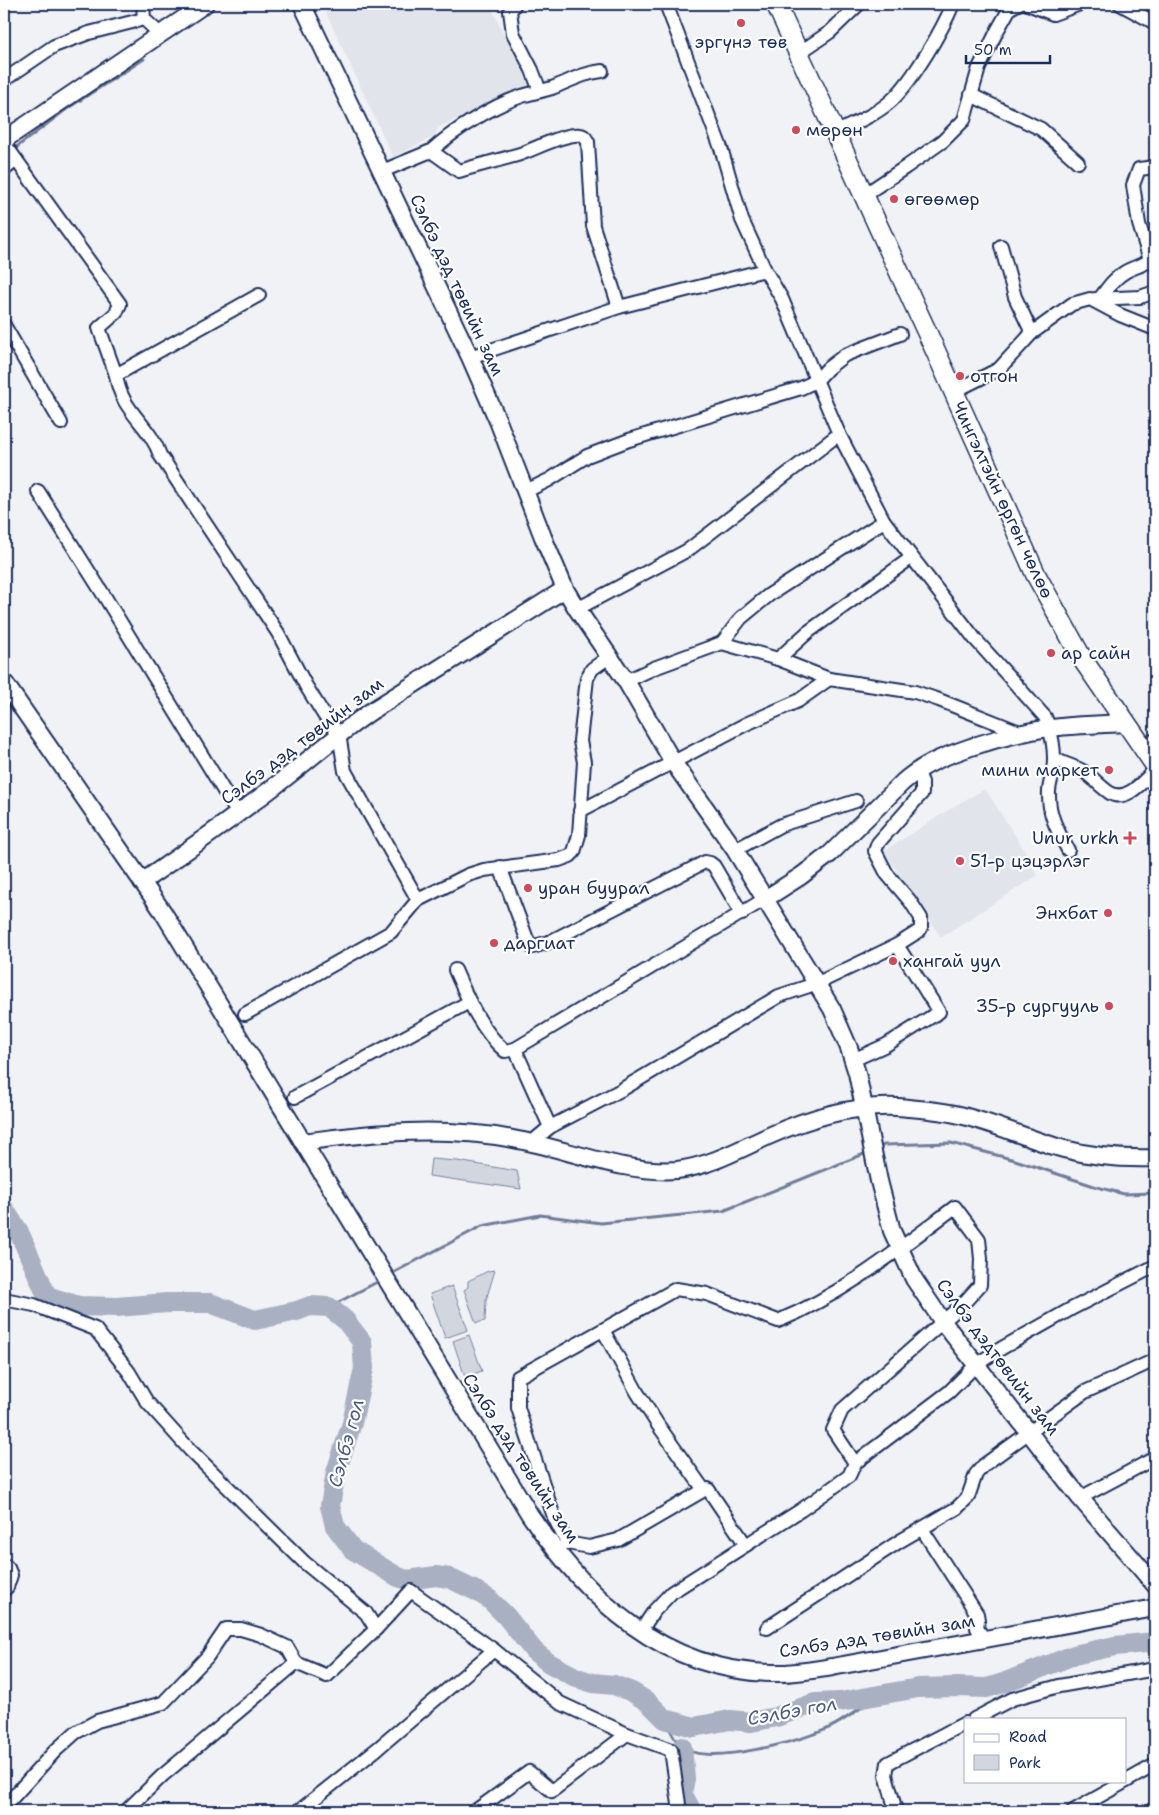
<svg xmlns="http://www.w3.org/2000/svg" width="1159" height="1815" font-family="'Shantell Sans',sans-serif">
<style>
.built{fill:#e1e4ea}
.green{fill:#d2d6df;stroke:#76829e}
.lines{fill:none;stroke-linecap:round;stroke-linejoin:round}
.stream{stroke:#707c9a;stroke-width:3}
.river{stroke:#a8b0c2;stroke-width:20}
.minor-casing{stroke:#1b2f5e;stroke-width:16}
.tertiary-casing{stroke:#1b2f5e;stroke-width:20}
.secondary-casing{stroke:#1b2f5e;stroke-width:22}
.minor{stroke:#fff;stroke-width:12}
.tertiary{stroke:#fff;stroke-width:16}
.secondary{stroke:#fff;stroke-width:19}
.poi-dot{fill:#d1495b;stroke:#fff;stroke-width:2}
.labels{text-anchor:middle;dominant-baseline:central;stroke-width:4.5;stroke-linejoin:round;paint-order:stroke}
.poi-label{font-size:18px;fill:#1b2f5e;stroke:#fff;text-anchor:start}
.street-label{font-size:18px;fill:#1b2f5e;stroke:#fff}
.water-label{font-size:19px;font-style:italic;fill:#4c5c81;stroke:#fff}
</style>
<rect width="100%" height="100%" fill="#f1f2f5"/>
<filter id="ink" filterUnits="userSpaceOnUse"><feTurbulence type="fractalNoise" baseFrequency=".02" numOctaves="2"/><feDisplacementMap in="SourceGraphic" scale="10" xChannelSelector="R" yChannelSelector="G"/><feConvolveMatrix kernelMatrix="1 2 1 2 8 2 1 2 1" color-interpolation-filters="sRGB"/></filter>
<g filter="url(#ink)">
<g class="built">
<polygon points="322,4 489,4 530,86 439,127 433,137 393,157"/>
<polygon points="985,789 1029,857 1031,866 1038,875 941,937 884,851 958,804"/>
</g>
<g class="green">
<polygon points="431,1159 457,1161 517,1171 521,1189 429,1176"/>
<polygon points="495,1270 486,1300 485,1321 476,1323 464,1290 468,1287 468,1281 488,1271"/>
<polygon points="452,1286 468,1330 445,1338 430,1294"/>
<polygon points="469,1335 482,1371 465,1377 453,1341"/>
</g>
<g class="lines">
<g class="stream">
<polyline points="14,149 68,108 144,59"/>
<polyline points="877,1149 884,1145 951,1143 1015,1160 1097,1187 1124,1194 1155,1193"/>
<polyline points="389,1275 482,1226 540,1215 601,1223 723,1211 869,1152"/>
<polyline points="329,1307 381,1280"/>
<path d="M665,1719C670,1729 676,1745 687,1750C716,1764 800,1741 829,1728C846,1720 862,1707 877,1696"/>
</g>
<g class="river">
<polyline points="4,1209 19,1232 47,1296 79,1306 117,1307 167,1303 210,1303 255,1320 297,1311 310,1306 329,1307 345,1320 362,1342 364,1368 352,1423 336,1472 330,1506 335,1526 353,1550 398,1577 407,1580 436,1576 449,1578 476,1591 489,1599 506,1616 534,1651 549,1663 577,1678 593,1683 614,1685 632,1692 648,1702 665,1719 694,1727 730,1720 751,1722 776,1717 815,1703 840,1702 918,1688 957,1687 987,1688 1003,1683 1074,1655 1115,1646 1155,1642"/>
<polyline points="682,1747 685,1779 682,1793 692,1811"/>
</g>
<defs>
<g id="minor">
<polyline points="143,4 144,19"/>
<polyline points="515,4 510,11 513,33 532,70 540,91"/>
<path d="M666,4L721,148L742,220L765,270L782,299L839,434L884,521L975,639L1045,717C1052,732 1056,754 1053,770C1052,779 1048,787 1049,796C1049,817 1059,833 1068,850"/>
<polyline points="1028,4 1053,14 1080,4"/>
<polyline points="1120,4 1155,23"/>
<polyline points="799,53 830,32 859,4"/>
<path d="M602,71C583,73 570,81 552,88C542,91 532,93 522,96C492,106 454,130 431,151L459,171C479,165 500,160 520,154C535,149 565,133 580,135C585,135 586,139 588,142L593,226L619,307"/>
<polyline points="4,80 54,46 89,33 144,19 160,34"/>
<polyline points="971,95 1041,129 1078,162"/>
<path d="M836,133C854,123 876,115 892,100C913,80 942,31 953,4"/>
<polyline points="4,143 120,304 116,313 99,328 116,375"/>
<polyline points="4,170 16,160"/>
<polyline points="380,172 431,151"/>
<polyline points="864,195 906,167 943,141 964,120 979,68 997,31 1010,8 1018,4"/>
<polyline points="1001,246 1015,297 1032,333"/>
<path d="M1100,298C1107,289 1114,278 1125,272C1133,267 1142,266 1150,260L1139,224L1133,185L1139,169L1155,167"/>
<polyline points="1095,299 1140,297 1155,292"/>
<polyline points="4,325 61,423"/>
<polyline points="470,357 619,307 765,270"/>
<polyline points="953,392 999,369 1032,333 1072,304 1090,299 1120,315 1155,329"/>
<polyline points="38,491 105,597 238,814"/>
<polyline points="526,491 549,480 587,456 629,440 801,388 816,381 828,368 845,355 900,334"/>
<polyline points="577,609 688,550 839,434"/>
<polyline points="722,643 741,618 769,595 884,521"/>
<polyline points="778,659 808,632 911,558"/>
<polyline points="626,681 654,668 722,643 778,659 829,679 915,692 939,700 1022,733"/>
<polyline points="1143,747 1155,740"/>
<path d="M1054,758C1064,765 1076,766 1086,773C1094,779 1101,787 1110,793C1127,803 1144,780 1155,770"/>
<polyline points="580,811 746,724 798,701 829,679"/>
<polyline points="735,850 781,825 856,801"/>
<polyline points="500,867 527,939 532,947 549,942 705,862 710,863 714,866 742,914"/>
<polyline points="418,900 468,875 484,870 559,860 570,856 574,852 579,835 584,762 580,741 587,678 592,669 609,657"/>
<path d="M455,970C467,997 481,1031 505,1051L515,1049L550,1127"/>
<path d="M245,1014L391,932L418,900L345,771L339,734L324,715L306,686L278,633L160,455C149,423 121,412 116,375L259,295"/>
<polyline points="515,1049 765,899"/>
<polyline points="853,1060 886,1045 939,1012 897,945"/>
<polyline points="295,1097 469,1002"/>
<polyline points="532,1142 550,1127 621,1090 779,996 818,983 897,945 919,931 921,928 921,918 910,901 887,874 875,851 878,843 922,793 922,782 917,770"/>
<polyline points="4,1299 34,1305 95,1329 129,1372 147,1402 190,1450 305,1563 366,1613 376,1629"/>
<polyline points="603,1330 637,1392 658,1425 704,1490 708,1489 746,1545"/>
<path d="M704,1490L618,1540L589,1547L567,1543L554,1517L518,1408V1377L676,1289L707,1294L778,1321C844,1294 899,1249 955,1207L979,1239L981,1259L980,1285L963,1304L842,1410L833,1430L855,1463"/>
<polyline points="1080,1498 1155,1458"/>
<polyline points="922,1529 977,1614 978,1620 977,1628 984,1639"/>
<polyline points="4,1565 8,1568 11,1575 7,1587 4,1590"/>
<polyline points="767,1628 900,1541 957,1508 968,1497 976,1474 984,1465 1085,1392 1155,1360"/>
<polyline points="640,1632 654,1611 672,1592 801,1510 849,1476 855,1463 949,1392 977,1364 1002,1348 1071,1309 1155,1266"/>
<polyline points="974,1719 1012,1699 1059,1686 1155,1669"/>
<polyline points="4,1807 55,1751 75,1733 97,1721 163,1703 207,1657 226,1629 241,1629 261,1635 287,1647 296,1663 327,1676 376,1629 411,1591 494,1650 560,1703 627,1734 671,1750 680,1811"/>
<polyline points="126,1811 162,1776 296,1663"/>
<polyline points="299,1811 377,1749 494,1650"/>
<polyline points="475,1811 529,1772 552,1791 627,1734"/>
<polyline points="896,1811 886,1775 888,1763 965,1723"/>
<polyline points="1073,1811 1155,1765"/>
</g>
<g id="tertiary">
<polyline points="302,4 470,357 498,421 543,537 565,589 577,609 626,681 673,762 735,850 832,1009 849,1048 857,1073 879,1181 892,1231 914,1279 943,1322 1080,1498 1155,1585"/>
<polyline points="4,140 205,4"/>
<path d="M4,682L163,912L530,1515C588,1600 663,1671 772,1673C792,1674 812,1670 832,1667L1155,1608"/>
<path d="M142,882C184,853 226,823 267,792C302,766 334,737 370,712L565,589"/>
<path d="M765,899L801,876L830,854L903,782C924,763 948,755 974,746C990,741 1006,736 1023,733C1056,725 1092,725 1126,723"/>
<path d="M303,1142C373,1132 443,1126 513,1139C566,1148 623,1174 677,1170C711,1166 740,1149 771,1135C811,1117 855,1105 898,1107C917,1109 937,1110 955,1114C993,1122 1027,1139 1064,1149C1094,1157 1124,1159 1155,1158"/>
</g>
<polyline id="secondary" points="776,4 936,352 1036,575 1083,660 1155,765"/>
</defs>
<use href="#minor" class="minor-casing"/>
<use href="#tertiary" class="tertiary-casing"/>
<use href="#secondary" class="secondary-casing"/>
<use href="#minor" class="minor"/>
<use href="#tertiary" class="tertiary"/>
<use href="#secondary" class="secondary"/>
</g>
</g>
<g class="poi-dot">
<circle cx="741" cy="23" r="5"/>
<circle cx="796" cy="130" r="5"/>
<circle cx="894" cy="199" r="5"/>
<circle cx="960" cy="376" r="5"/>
<circle cx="1051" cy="653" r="5"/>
<circle cx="1109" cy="770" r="5"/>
<path d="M1127.5 830.5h5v5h5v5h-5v5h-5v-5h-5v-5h5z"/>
<circle cx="960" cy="861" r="5"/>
<circle cx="528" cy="888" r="5"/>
<circle cx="1108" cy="913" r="5"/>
<circle cx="494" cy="943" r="5"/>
<circle cx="893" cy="961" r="5"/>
<circle cx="1109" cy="1006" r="5"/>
</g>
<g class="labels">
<g class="poi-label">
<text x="741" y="42" text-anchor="middle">эргүнэ төв</text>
<text x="806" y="130">мөрөн</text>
<text x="904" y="199">өгөөмөр</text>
<text x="970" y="376">отгон</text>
<text x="1061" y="653">ар сайн</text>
<text x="1099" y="770" text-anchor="end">мини маркет</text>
<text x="1119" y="838" text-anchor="end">Unur urkh</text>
<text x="970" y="861">51-р цэцэрлэг</text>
<text x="538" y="888">уран буурал</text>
<text x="1098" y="913" text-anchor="end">Энхбат</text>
<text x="504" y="943">даргиат</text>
<text x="903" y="961">хангай уул</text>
<text x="1099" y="1006" text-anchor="end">35-р сургууль</text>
</g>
<g class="street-label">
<text transform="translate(457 285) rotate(65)">Сэлбэ дэд төвийн зам</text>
<text transform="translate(1003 500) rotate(65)">Чингэлтэйн өргөн чөлөө</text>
<text transform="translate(302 741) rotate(-37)">Сэлбэ дэд төвийн зам</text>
<text transform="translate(998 1357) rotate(53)">Сэлбэ дэдтөвийн зам</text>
<text transform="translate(521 1458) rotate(57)">Сэлбэ дэд төвийн зам</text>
<text transform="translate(877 1636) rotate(-9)">Сэлбэ дэд төвийн зам</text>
</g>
<g class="water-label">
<text transform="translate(346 1443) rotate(-75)">Сэлбэ гол</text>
<text transform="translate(792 1711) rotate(-10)">Сэлбэ гол</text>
</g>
</g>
<rect width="1159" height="1815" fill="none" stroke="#fff" stroke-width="20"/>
<rect x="10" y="10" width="1139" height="1795" fill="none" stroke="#1b2f5e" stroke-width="2" filter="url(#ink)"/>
<rect x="964" y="1718" width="162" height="65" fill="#ffffff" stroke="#a4acbf"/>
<rect x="974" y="1734" width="25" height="8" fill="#ffffff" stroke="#a4acbf"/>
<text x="1009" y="1742" font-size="15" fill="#1b2f5e">Road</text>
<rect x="974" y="1755" width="25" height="15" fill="#d2d6df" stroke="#a4acbf"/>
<text x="1009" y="1768" font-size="15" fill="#1b2f5e">Park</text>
<path d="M966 55v8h84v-8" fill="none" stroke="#1b2f5e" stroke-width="2.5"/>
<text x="974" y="55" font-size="15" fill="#1b2f5e" stroke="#ffffff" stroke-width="4" paint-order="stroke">50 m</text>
</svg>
